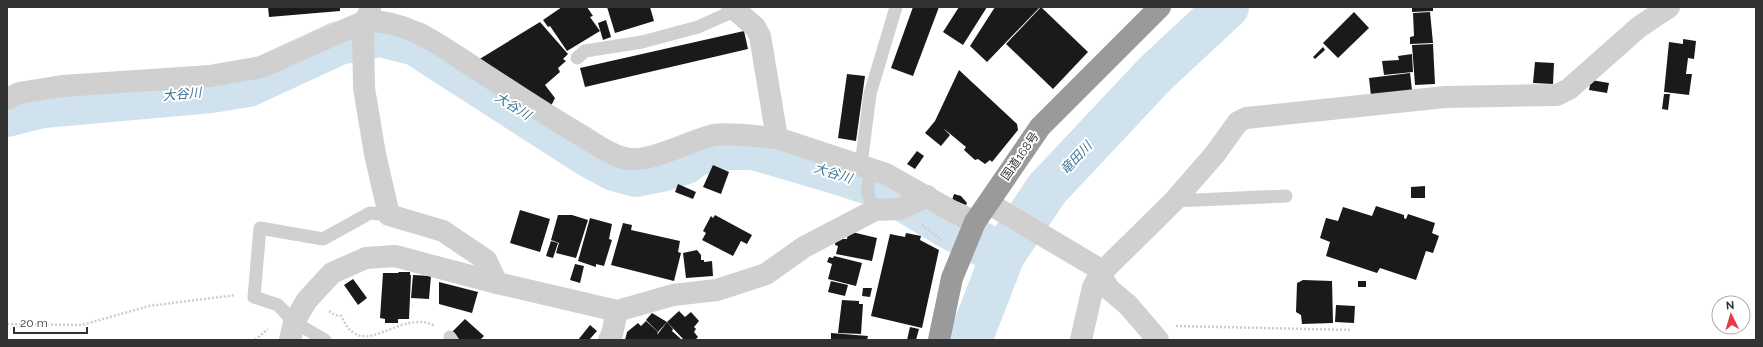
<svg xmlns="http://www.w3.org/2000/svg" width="1763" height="347" font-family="Raleway,'Noto Sans JP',sans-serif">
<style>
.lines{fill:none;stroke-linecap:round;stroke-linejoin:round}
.river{stroke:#cfe2ee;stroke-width:44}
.building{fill:#1a1a1a}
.path{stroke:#cdcdcd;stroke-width:2.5;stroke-dasharray:2 2;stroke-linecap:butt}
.lane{stroke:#d0d0d0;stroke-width:13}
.street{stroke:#d0d0d0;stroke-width:22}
.highway{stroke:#9a9a9a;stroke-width:22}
.labels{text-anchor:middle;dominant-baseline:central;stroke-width:4;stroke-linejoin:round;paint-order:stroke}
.street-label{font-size:12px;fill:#333;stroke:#fff}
.water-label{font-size:13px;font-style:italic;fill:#3f7597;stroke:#fff}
</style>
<rect width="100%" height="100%" fill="#fff"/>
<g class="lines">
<g class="river">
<polyline points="7,115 43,106 211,91 248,85 339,43 380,35 416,44 590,156 614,169 636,175 661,170 686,162 694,154 728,148 754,148 842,174 884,188 951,228 1003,255"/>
<polyline points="970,340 1003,255 1047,189 1155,74 1227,7"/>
</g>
</g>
<g class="building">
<polygon points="268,7 340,7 340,11 269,17"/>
<polygon points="562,7 587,7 593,16 590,17 600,31 567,51 550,26 548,27 543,20"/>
<polygon points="607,7 650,7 654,21 615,33"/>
<polygon points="913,7 939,7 913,76 891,68"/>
<polygon points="959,7 987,7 963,45 943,32"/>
<polygon points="995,7 1040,7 987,62 970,46"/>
<polygon points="1041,7 1088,52 1053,89 1006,44"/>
<polygon points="1412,7 1433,7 1433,11 1412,12"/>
<polygon points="1354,12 1369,28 1338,58 1323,43"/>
<polygon points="1430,12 1433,43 1410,44 1410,37 1414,36 1413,13"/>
<polygon points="606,20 611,37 603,40 598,23"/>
<polygon points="540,22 568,54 563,59 566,61 558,68 560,72 545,85 555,98 550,108 478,60"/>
<polygon points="744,31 748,49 585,87 580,68"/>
<polygon points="1683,39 1696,41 1694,59 1688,58 1686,74 1692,74 1689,95 1664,92 1669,42 1683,44"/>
<polygon points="1433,44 1435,84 1415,85 1412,45"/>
<polygon points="1323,47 1325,50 1315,59 1313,57"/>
<polygon points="1412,54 1413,72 1384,75 1382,61 1399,60 1398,56"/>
<polygon points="1535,62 1554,63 1553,84 1533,83"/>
<polygon points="959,70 1017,124 1018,130 992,162 990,160 985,164 978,159 975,160 964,150 966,147 943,128 950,135 941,146 925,133 935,121"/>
<polygon points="1410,73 1412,90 1371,96 1369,78"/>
<polygon points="847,74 865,76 856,141 838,138"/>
<polygon points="1591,80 1609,83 1607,93 1589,90"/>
<polygon points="1664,94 1670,94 1668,110 1662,109"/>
<polygon points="917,151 924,156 915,169 907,164"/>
<polygon points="713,165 729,172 721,194 703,187"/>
<polygon points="678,184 696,192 693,199 675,192"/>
<polygon points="1425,186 1425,198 1411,198 1411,187"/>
<polygon points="954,194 961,196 967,203 966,205 952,200"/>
<polygon points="1376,206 1404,215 1404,218 1406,219 1408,214 1435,223 1432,233 1439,236 1433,253 1426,251 1416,280 1380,268 1377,273 1326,256 1330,242 1320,238 1326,218 1338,221 1343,207 1372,216"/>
<polygon points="520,210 550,219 540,252 510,243"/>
<polygon points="558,215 572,215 588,220 576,258 556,253 559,243 551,240"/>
<polygon points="715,215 752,235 747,244 741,241 733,256 702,240 706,233 703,231 711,216 713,218"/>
<polygon points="590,218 612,224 609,239 612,240 604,266 596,264 596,267 578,261"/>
<polygon points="623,223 632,225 631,230 680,241 678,252 681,253 674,281 611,265"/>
<polygon points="852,232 877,238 872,261 836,254 838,246 835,245 836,239 847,239 848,233"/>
<polygon points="906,233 921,236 920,240 939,250 922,328 871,316 890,234 905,237"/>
<polygon points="551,241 558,243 553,258 546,256"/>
<polygon points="697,250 701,255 701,260 704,260 704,262 712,261 713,276 686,278 683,253"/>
<polygon points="834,256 862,263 856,286 828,279 832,264 827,262 829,257 833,258"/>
<polygon points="575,264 584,266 580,283 570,280"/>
<polygon points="399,272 410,272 410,275 411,275 409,319 398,319 398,323 385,323 385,319 380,318 383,273 398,273"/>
<polygon points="413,275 431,276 429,299 411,298"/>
<polygon points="353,279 367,298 358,305 344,285"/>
<polygon points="1303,280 1332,281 1333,323 1302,324 1301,315 1296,312 1297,283"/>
<polygon points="831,281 848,285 845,296 828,292"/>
<rect x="1358" y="281" width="8" height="6"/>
<polygon points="439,282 478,292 472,313 439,304"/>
<polygon points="863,288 872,288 870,297 862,296"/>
<polygon points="842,300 859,301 859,304 863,304 861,334 838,333"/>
<polygon points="1336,305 1355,306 1354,323 1335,322"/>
<polygon points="679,311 685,317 691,312 699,321 694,327 696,329 694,332 698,337 695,340 684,340 667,322"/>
<polygon points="652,313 667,322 658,332 646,320"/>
<polygon points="465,319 484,336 480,340 460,340 452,332"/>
<polygon points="646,321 658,332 657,335 667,322 673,329 672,331 682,340 625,340 627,332 638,323 641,326"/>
<polygon points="590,325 597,331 589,340 578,340"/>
<polygon points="910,327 919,329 916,340 907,340"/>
<polygon points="831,333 868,336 867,340 831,340"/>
</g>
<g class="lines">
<g class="path">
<polyline points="922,225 942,240"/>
<path d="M329,311L335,315L341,316C345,322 347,329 354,333C374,347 407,310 435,326"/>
<polyline points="7,324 82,325 149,306 235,295"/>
<polyline points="1176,326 1352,330"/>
<polyline points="255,340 268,329"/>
</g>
<g class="lane">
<polyline points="577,58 585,51 642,42 698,27 736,10"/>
<polyline points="861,165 870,94 896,7"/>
<path d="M874,170C865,188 865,192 875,210"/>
<polyline points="1174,201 1286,196"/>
<polyline points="450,337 452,340"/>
<polyline points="325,340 294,322 278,305 254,297 260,228 323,239 370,213 389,215"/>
</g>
<g class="street">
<polyline points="732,7 755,27 760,36 777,138 886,174 952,211 975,222"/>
<polyline points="370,10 363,28 364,88 375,154 389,215 443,231 486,260 497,283"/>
<path d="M7,99L19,93L62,86L210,76L262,67L365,21C412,20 446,50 484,74C515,94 546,115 579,134C593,142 608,154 624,158C650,164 688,141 714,135C730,132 760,137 777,138"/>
<polyline points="988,203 1096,267 1109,289 1128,305 1158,340"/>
<polyline points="290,340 294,322 307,300 332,273 366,258 395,256 497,283 617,311 673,295 717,290 766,274 804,247 875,210 900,209 927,196"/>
<polyline points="609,340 612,334 617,311"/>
<polyline points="1081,340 1093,287 1101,273 1174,201 1215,154 1238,122 1246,118 1445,97 1557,95 1569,89 1639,27 1669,7"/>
</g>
<polyline class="highway" points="939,340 952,278 975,222 1040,127 1160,7"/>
</g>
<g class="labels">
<g class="street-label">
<text transform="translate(1020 156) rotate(-55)">国道168号</text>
</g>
<g class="water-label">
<text transform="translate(182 94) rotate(-5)">大谷川</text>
<text transform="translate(513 106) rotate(32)">大谷川</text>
<text transform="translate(1076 158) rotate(-47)">竜田川</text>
<text transform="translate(833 173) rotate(17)">大谷川</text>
</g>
</g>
<rect width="1763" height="347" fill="none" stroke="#333333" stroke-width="16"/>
<g transform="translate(1731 315) rotate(355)"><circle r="19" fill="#ffffff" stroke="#adadad"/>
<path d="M0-3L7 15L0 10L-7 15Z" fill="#e63946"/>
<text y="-6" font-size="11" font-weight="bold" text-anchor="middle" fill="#333333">N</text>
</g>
<path d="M14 327v6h73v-6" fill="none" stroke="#333333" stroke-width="2"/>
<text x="20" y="327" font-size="12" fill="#333333" stroke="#ffffff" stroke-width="3" paint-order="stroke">20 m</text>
</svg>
